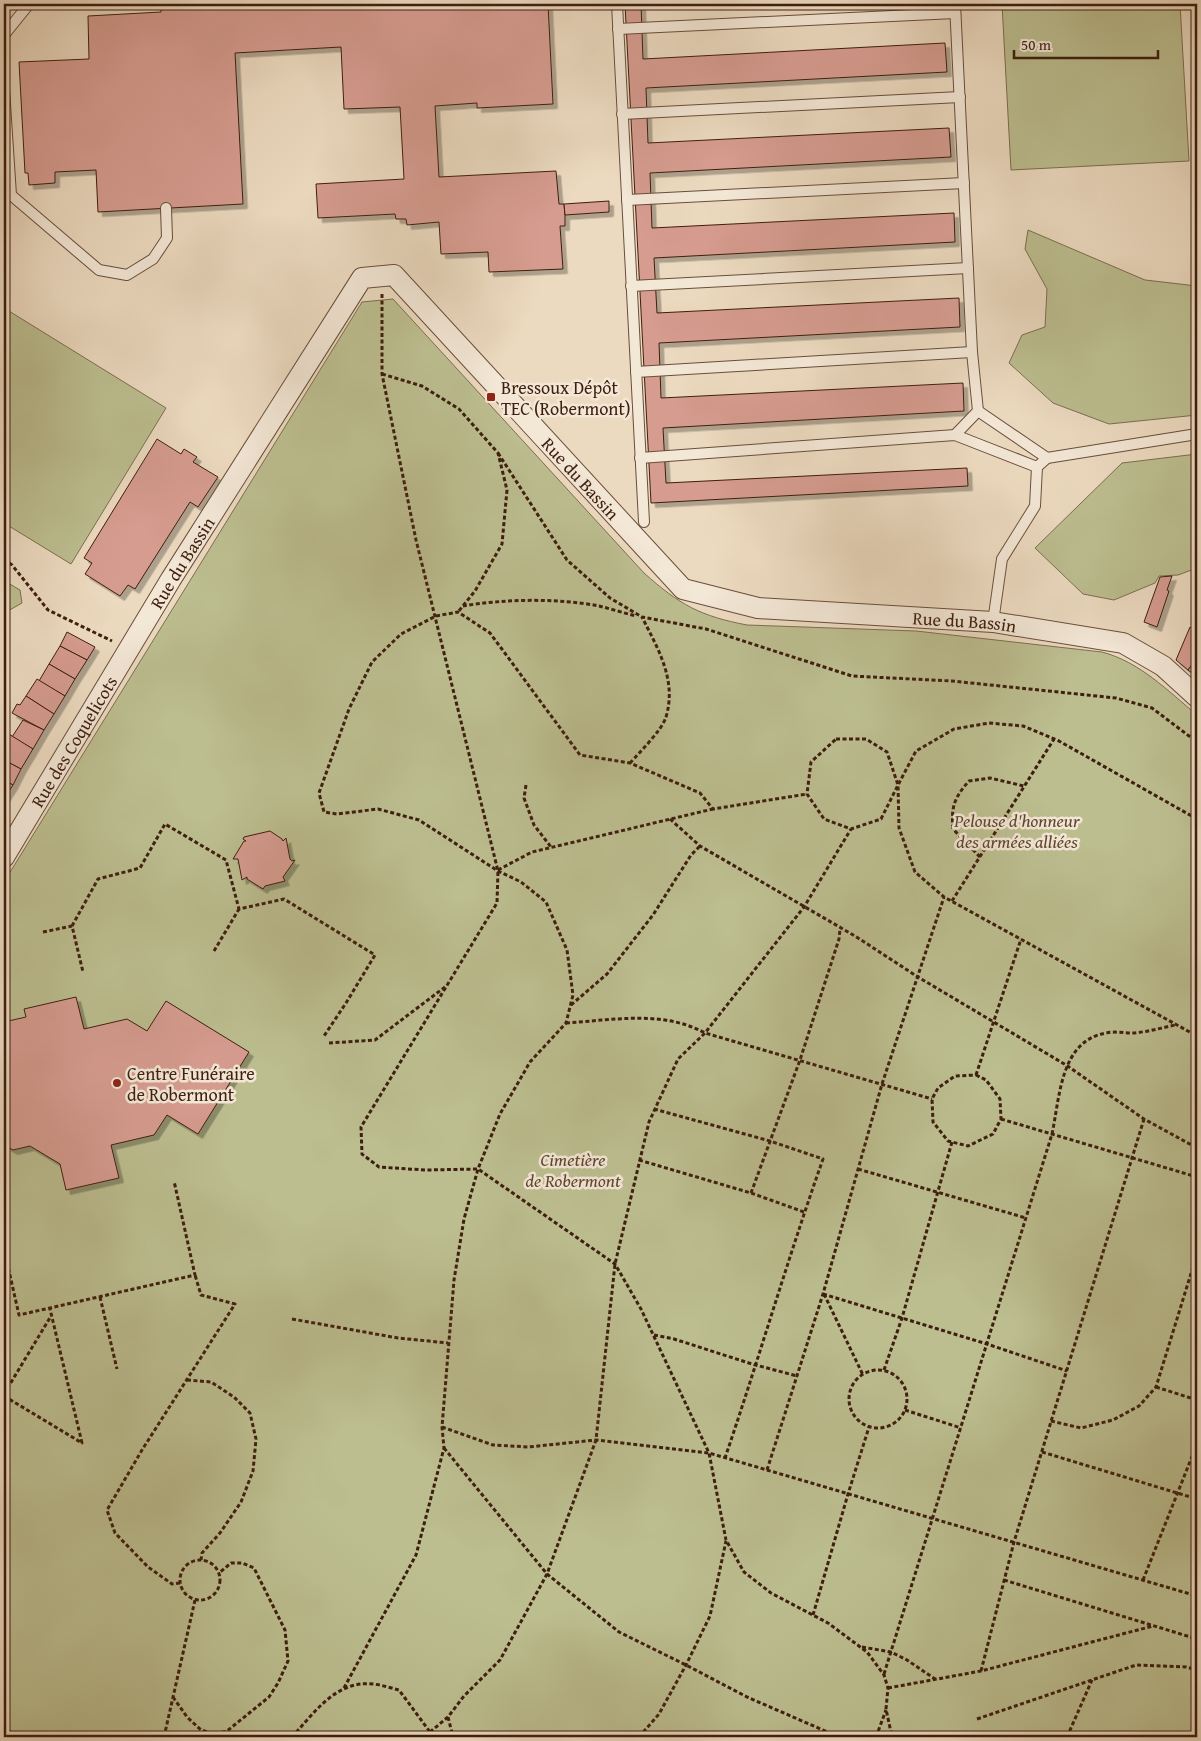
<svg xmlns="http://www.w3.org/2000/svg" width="1201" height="1741" font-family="'Gentium Book Plus',serif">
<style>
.green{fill:#bcbe90;stroke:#7d6e50}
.building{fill:#d69c90;stroke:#3e1e0f;filter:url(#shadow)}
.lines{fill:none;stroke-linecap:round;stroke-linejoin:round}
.service-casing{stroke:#6a4d3b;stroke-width:12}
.minor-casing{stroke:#6a4d3b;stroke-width:22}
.path{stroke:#3e1e0f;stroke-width:3;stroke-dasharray:4 2.5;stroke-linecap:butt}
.service{stroke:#f3e7d6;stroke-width:10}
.minor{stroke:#f3e7d6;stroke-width:20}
.poi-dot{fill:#8f2418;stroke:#f3e7d6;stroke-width:2}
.labels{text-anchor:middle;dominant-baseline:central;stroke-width:5;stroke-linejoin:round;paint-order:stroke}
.poi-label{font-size:18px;fill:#3e1e0f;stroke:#f3e7d6;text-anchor:start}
.street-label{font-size:18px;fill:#3e1e0f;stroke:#f3e7d6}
.park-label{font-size:18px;font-style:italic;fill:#5e462f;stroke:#f3e7d6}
</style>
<defs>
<filter id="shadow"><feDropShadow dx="4.5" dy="4.5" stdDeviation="0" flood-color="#0004"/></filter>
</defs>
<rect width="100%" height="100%" fill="#ecdac0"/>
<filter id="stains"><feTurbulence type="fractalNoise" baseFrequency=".004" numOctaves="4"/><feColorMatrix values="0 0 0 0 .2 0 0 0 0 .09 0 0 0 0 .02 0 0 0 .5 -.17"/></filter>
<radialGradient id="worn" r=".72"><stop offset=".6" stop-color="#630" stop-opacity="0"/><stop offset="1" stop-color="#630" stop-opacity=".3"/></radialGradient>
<g class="green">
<polygon points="1002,4 1180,4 1189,161 1011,170"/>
<polygon points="1028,230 1145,280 1197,286 1197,415 1109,424 1053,403 1009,363 1022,335 1045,327 1047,289 1025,249"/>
<path d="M393,299L644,573C680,605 700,616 747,625L916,631L1102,652C1140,662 1168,691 1197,715V1737H4V882L362,302Z"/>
<polygon points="4,308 166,408 71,564 4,523"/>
<polygon points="1197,454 1197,568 1178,575 1159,576 1155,583 1114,600 1083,594 1035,548 1122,463"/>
<polygon points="4,548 7,567 5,575 8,583 20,590 22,603 6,612 4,612"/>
</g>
<g class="building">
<polygon points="161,4 548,4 553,104 477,108 477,103 435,106 439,177 556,171 559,204 564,204 565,215 565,226 560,226 563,269 489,272 488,252 441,254 439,222 407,225 406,219 396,219 395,214 318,218 316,184 404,179 400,107 344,109 341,47 235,53 243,204 98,212 96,170 55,172 55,183 29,185 28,173 25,173 19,62 89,59 88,16 161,12"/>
<polygon points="625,4 641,4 643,59 945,43 947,72 646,88 648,143 949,128 951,157 650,173 652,228 954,213 955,242 654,258 657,313 959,298 960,327 659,343 661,398 963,383 964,411 663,428 666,483 967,468 968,486 651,503"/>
<polygon points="609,201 609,212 565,215 564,204"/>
<polygon points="157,439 181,454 184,449 197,457 193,462 218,477 198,507 190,502 135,589 128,585 120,596 85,574 92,563 84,558"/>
<polygon points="1172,576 1167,590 1169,591 1157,627 1144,622 1160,577"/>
<polygon points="1190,627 1197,632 1197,658 1188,670 1176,660"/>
<polygon points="67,632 95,647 87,660 60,646"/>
<polygon points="60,646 87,660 75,679 49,664"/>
<polygon points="1197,658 1197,677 1188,670"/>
<polygon points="49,664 75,679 65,696 39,681"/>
<polygon points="37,679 65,696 54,714 26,696"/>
<polygon points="26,696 54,714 44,730 12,713 17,704 20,705"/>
<polygon points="23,720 44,730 33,749 12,737"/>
<polygon points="4,731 33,749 21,769 4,760"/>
<polygon points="4,760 21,769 13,785 4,780"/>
<polygon points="4,780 13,785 4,799"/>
<polygon points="270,831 282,839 283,841 286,838 290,859 292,861 295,860 283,877 285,881 265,886 263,889 247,879 247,877 242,880 238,859 233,859 244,841 246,841 243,839 244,837"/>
<polygon points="76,997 84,1029 127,1019 147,1031 166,1001 249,1052 198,1134 167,1115 154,1135 111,1145 119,1178 66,1190 60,1164 30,1146 13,1150 6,1146 4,1140 4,1022 26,1017 24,1009"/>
</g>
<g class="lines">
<defs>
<g id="service">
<polyline points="617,4 644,522"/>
<polyline points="955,4 972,352 978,411 955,435"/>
<polyline points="618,29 955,13"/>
<polyline points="4,35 29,4"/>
<polyline points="4,89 11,195 99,270 127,275 153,259 167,238 166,208"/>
<polyline points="622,114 960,97"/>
<polyline points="627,200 964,183"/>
<polyline points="631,286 968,268"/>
<polyline points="636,372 972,352"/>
<polyline points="978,411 1047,458"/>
<polyline points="640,458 955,435 1037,467"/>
<polyline points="993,622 1002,559 1035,506 1037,467 1047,458 1197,434"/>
</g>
<g id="minor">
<path id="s1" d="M4,857L171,579L362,278L394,275L683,589L758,608L993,622L1123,643L1163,666L1197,697"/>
</g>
</defs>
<use href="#service" class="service-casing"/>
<use href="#minor" class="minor-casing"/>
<g class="path">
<polyline points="382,294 382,374 416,540 498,871 497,903 361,1127 362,1154 379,1167 425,1170 478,1169 615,1264 641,1309 709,1453 726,1540 744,1572 771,1593 828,1623 867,1652 884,1675 888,1688 886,1709 892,1737"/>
<polyline points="382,374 422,386 459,409 498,453 507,490 502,544 475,591 458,612"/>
<polyline points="498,453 567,560 610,598 642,617 706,629 852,676 952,681 1116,698 1152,708 1197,742"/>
<polyline points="4,559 12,565 48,610 112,641"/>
<path d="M463,606C503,599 558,598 599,606C611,609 624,613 636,616"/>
<polygon points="836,739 866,739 887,752 898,785 881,819 851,829 824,819 807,794 811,762"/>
<path d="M630,763C640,752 662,730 666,717C677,680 658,649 642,617"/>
<polyline points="526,785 524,798 534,825 551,847"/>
<polyline points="670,819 700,846 855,936 918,977 1066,1065 1144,1119 1197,1148"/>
<polyline points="1197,819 1059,741 1023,726 989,723 954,729 916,751 898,785 899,828 915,872 944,897 1197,1036"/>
<path d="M980,857L953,829C951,807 954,798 969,781L990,778L1024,786"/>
<polyline points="498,870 532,852 713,809"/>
<polyline points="952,901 1054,739"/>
<polyline points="72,926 98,879 140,868 165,824 226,860 239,909 284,899 375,955 346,1003 324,1036"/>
<polyline points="43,932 72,926 83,972"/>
<polyline points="214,951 239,909"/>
<polyline points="571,1005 607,974 653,915 691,855 700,846"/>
<path d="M566,1023C613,1020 663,1010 705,1033L932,1099"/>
<polyline points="329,1043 375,1040 445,987"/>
<polygon points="976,1075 986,1080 1000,1099 1001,1119 993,1134 968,1146 948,1141 933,1122 932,1099 938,1088 955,1076"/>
<polyline points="976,1075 1021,939"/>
<path d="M654,1109L770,1141L823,1159C788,1258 759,1358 725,1458"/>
<polyline points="1001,1119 1197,1177"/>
<polyline points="639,1160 751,1193 804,1212"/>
<polyline points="858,1169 1026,1218"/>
<polyline points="751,1193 800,1060 839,939 840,929"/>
<polyline points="4,1249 19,1315 195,1275 174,1181"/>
<polyline points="823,1294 987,1344 1067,1371"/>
<polyline points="824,1294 863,1375"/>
<polyline points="100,1297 117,1369"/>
<polyline points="292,1319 398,1338 448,1343"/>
<polyline points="654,1335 674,1339 752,1364 797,1376"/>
<polyline points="884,1370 902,1318 952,1142"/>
<circle cx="878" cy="1399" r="29"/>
<polyline points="187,1380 211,1382 234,1397 250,1413 256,1439 253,1471 241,1502 220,1533 202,1553 201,1560"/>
<polyline points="1156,1387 1197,1400"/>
<polyline points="4,1394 51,1316"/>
<polyline points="4,1396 82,1443 50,1309"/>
<polyline points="905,1410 961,1428"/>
<polyline points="1051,1421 1081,1428 1113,1420 1139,1406 1156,1387 1197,1254"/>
<polyline points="442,1427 493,1445 528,1447 596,1440 709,1453 1197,1596"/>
<polyline points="444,1448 547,1574 619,1632 686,1665 747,1697 839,1737"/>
<polyline points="1042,1452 1197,1499"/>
<polyline points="767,1470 823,1294 882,1084 944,897"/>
<circle cx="200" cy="1580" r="20"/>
<polyline points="1004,1580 1197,1639"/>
<polyline points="1143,1580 1197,1444"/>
<polyline points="180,1583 172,1584 148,1567 115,1533 107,1510 142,1450 235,1304 201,1295 195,1275"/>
<polyline points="813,1615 848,1494 869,1427"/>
<polyline points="862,1647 891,1652 907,1660 935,1679"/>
<polyline points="981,1671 1014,1542 1144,1119"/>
<path d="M884,1674L1052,1134C1060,1097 1060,1041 1106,1033C1115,1031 1124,1033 1133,1033C1147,1032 1161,1028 1175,1025"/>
<path d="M4,1679C10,1687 9,1696 4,1704"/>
<polyline points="344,1688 416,1555 444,1448 442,1427 454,1280 464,1219 478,1169 500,1114 530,1062 566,1023 573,995 567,950 546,902 521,882 498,871 419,820 378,809 337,814 324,812 319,793 349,709 372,662 401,634 436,616 458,612 490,633 580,755 630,763 700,793 713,809 807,794"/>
<polyline points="888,1688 981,1671 1153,1626"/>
<polyline points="173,1697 187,1717 201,1730 215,1734 227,1731 269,1697 278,1683 288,1661 285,1630 254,1568 242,1563 231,1563 219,1573"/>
<polyline points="448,1717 453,1737"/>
<polyline points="977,1719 1136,1665 1186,1667 1197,1670"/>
<polyline points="4,1723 13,1737"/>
<polyline points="430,1732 448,1717 464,1696 500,1660 547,1574 596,1440 615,1264 649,1122 678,1059 705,1033 804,907 851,829"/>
<polyline points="164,1737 195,1600"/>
<path d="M292,1737C314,1713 336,1680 373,1684C382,1685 391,1688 399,1690L430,1732L431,1737"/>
<polyline points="639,1737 659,1714 686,1665 710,1616 726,1541"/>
<polyline points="876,1737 886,1710"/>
<polyline points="1067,1737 1092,1680"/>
</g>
<use href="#service" class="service"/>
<use href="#minor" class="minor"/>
</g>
<g class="poi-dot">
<rect x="486" y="392" width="10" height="10" rx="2.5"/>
<circle cx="117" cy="1083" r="5"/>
</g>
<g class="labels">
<g class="poi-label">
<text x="501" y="387">Bressoux Dépôt<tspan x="501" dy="21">TEC (Robermont)</tspan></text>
<text x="127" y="1073">Centre Funéraire<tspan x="127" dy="21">de Robermont</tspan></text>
</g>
<g class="street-label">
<text stroke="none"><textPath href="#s1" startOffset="989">Rue du Bassin</textPath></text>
<text stroke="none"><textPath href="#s1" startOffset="344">Rue du Bassin</textPath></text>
<text stroke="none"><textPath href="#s1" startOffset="1424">Rue du Bassin</textPath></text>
<text stroke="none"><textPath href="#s1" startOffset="135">Rue des Coquelicots</textPath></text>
</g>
<g class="park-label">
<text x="1017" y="820">Pelouse d'honneur<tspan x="1017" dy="21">des armées alliées</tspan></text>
<text x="573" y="1159">Cimetière<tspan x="573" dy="21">de Robermont</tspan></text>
</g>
</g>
<rect width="1201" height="1741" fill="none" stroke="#ecdac0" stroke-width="20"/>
<rect x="5" y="5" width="1191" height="1731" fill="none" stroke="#3e1e0f" stroke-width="2.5"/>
<rect x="10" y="10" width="1181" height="1721" fill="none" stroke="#3e1e0f"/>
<path d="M1014 50v8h144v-8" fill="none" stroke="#3e1e0f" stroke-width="2.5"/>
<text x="1021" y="50" font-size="15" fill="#3e1e0f" stroke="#f3e7d6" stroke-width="4" paint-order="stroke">50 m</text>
<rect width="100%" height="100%" filter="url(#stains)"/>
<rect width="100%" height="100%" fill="url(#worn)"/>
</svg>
